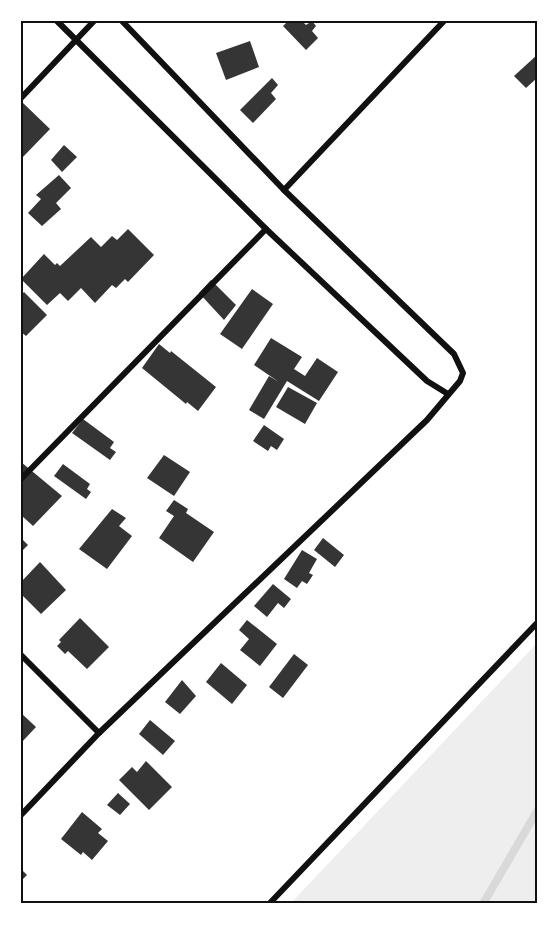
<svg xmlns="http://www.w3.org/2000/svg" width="558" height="925" font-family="Signika,sans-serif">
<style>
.green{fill:#eee}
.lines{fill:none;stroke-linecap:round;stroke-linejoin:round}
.stream{stroke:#d9d9d9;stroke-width:8}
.building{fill:#353535}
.minor{stroke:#111;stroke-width:6}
.neatline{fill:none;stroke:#111;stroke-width:2}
</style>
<rect width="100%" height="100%" fill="#fff"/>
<polygon class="green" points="537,643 537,904 290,904"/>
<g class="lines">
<polyline class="stream" points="483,904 537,811"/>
</g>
<g class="building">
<polygon points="288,21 302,21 306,25 312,21 316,26 312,31 318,38 306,50 283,26"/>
<polygon points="250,41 259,67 226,80 216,53"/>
<polygon points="537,55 537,78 526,88 514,76"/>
<polygon points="272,78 278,85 271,93 276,99 253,123 240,110"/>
<polygon points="23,103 50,129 21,159 21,105"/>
<polygon points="64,145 77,157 62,172 51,160"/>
<polygon points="59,175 71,188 56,203 61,209 42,226 28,213 41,199 36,195"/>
<polygon points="128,229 154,255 128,282 125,279 116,288 112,285 95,303 81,288 68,301 60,293 47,305 21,279 44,254 55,265 57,263 60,266 91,237 101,247 112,236 117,240"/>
<polygon points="211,280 236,305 224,320 199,293"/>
<polygon points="252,289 273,304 242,349 220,334"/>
<polygon points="24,292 47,315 26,336 21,332 21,295"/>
<polygon points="271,338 302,357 294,369 305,376 317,358 338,372 319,401 287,381 264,419 249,410 269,376 279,382 254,365"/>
<polygon points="159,344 170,353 171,351 216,387 198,411 187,402 186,404 142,368"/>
<polygon points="288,387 317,403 305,424 276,407"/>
<polygon points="83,419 114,442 110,448 116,452 110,460 72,433"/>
<polygon points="264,425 284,439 277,450 271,446 268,451 253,441"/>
<polygon points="164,455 190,472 174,496 147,478"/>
<polygon points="21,462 62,496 33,526 21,515"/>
<polygon points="63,464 90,484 87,489 91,492 86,499 54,476"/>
<polygon points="174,500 188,509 186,513 214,532 193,562 159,538 174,516 166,511"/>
<polygon points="112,509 126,518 119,526 132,536 107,569 79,549"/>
<polygon points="21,538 28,545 21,552"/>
<polygon points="323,538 344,555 335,567 314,550"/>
<polygon points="302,550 317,559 309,573 313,575 307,584 302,581 297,588 284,579"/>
<polygon points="40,562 66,590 41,614 21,594 21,582"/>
<polygon points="273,584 291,599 284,608 278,603 267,617 254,606"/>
<polygon points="80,618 109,647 87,669 68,651 65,654 57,646 61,642 59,640"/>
<polygon points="247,620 277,644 260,666 240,650 249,639 239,630"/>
<polygon points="294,654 308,665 283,698 269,687"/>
<polygon points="221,663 247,685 232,704 206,682"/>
<polygon points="182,680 196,696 180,714 165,702"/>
<polygon points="21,713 36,727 21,743"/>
<polygon points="150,720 175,741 163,755 139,734"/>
<polygon points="146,761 172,787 149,810 119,780 132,767 137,772"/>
<polygon points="118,793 130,804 120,815 107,805"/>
<polygon points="82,812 102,829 98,833 108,841 92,860 83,852 81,855 61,839"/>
<polygon points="21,869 27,875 21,881"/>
</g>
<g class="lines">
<g class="minor">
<polyline points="57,21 266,229 427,381 448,394"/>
<polyline points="21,98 94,21"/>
<polyline points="284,190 444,21"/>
<polyline points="21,479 266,229"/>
<polyline points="21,655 99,733"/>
<polyline points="21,815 99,733 427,420 460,381 463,373 454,354 284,190 122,21"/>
<polyline points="269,904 537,623"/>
</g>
</g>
<rect width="558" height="925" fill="none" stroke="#ffffff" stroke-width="45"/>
<rect x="22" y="22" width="514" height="880" class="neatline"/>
</svg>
